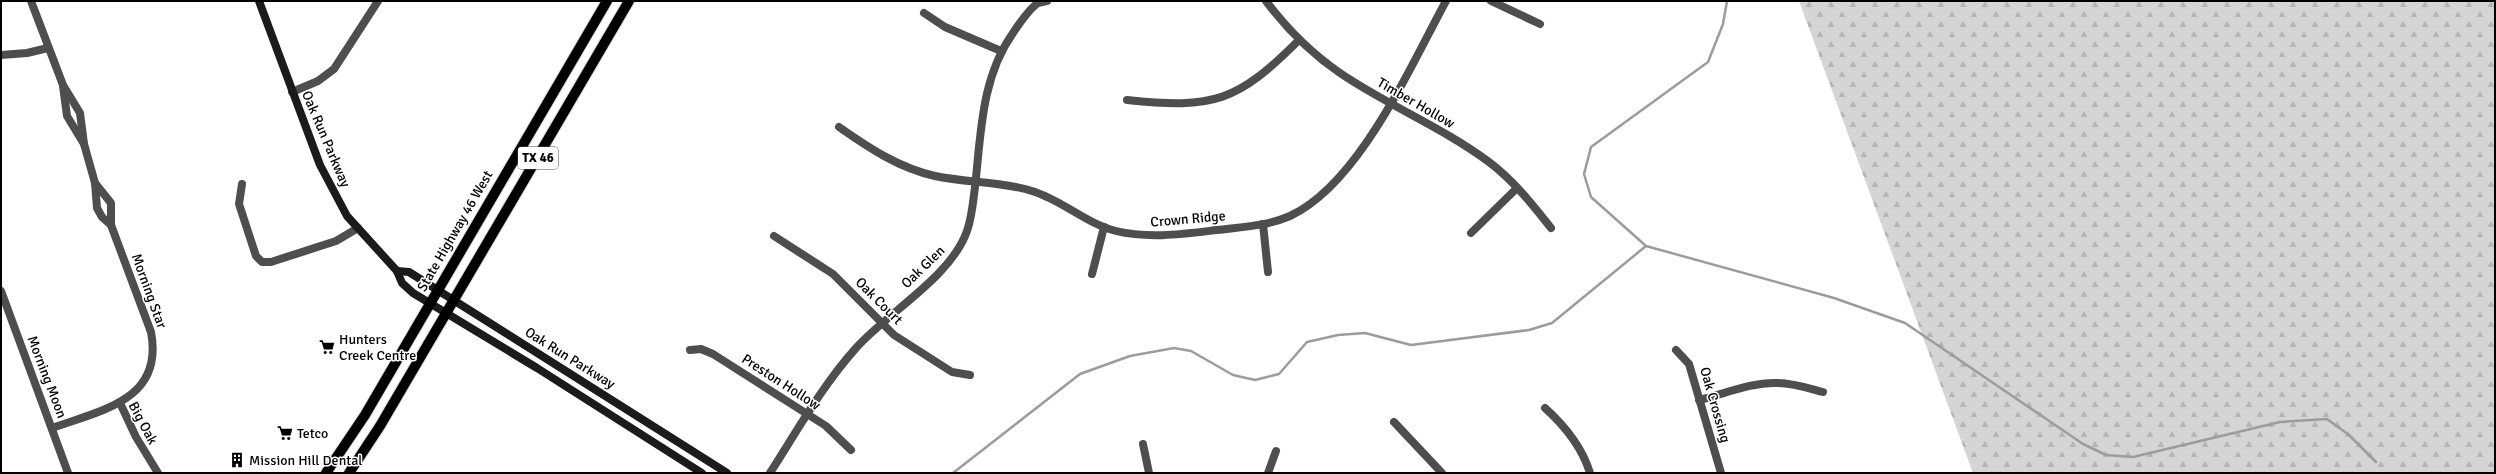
<svg xmlns="http://www.w3.org/2000/svg" width="2496" height="474" font-family="Signika,sans-serif">
<style>
.forest{fill:url(#forest-firs)}
.lines{fill:none;stroke-linecap:round;stroke-linejoin:round}
.stream{stroke:#9c9c9c;stroke-width:2.5}
.primary-casing{stroke:#dbdbdb;stroke-width:12}
.street{stroke:#4e4e4e;stroke-width:8}
.secondary{stroke:#1b1b1b;stroke-width:8}
.primary{stroke:#000;stroke-width:10}
.labels{text-anchor:middle;dominant-baseline:central;stroke-width:3;stroke-linejoin:round;paint-order:stroke}
.shield{fill:#fff;stroke:#4c4c4c;stroke-width:1}
.shield-label{font-size:13px;font-weight:bold;fill:#000}
.street-label{font-size:14px;fill:#000;stroke:#fff}
.poi-label{font-size:14px;fill:#000;stroke:#fff;text-anchor:start}
</style>
<defs>
<pattern id="forest-firs" width="22" height="20" patternUnits="userSpaceOnUse"><rect width="22" height="20" fill="#d5d5d5"/><path d="M5 1l3.5 6h-7zM16 11l3.5 6h-7z" fill="#b5b5b5"/></pattern>
</defs>
<rect width="100%" height="100%" fill="#fff"/>
<polygon class="forest" points="1799,1 2495,1 2495,473 1973,473"/>
<g class="lines">
<g class="stream">
<polyline points="1727,1 1723,24 1708,62 1591,147 1584,174 1591,197 1646,246 1834,298 1905,323 2083,444 2106,455 2133,457 2280,422 2327,419 2349,435 2376,462"/>
<polyline points="953,473 1080,374 1130,356 1174,348 1191,351 1233,375 1255,380 1279,374 1307,342 1338,335 1365,333 1411,345 1529,330 1552,323 1646,246"/>
</g>
<defs>
<g id="primary">
<polyline points="326,473 365,415 607,1"/>
<polyline points="349,473 380,426 629,1"/>
</g>
</defs>
<use href="#primary" class="primary-casing"/>
<g class="street">
<polyline points="31,1 63,85 80,113 84,144 95,183 97,208 102,217 111,225"/>
<path d="M1266,1C1287,29 1311,53 1340,73C1387,105 1442,127 1489,162C1513,180 1532,204 1551,228"/>
<polyline points="1491,1 1540,24"/>
<polyline points="924,13 945,27 1001,51"/>
<polyline points="1,55 27,53 48,48"/>
<polyline points="63,86 67,116 84,144"/>
<polyline points="292,92 318,81 334,69 378,1"/>
<path d="M1127,100C1214,109 1237,102 1299,40"/>
<path d="M839,127C869,148 899,168 935,176C967,183 1001,181 1032,191C1062,200 1085,223 1116,231C1149,239 1183,234 1217,230C1241,227 1267,226 1290,216C1359,184 1410,67 1446,1"/>
<polyline points="242,184 239,204 256,256 262,262 271,262 336,241 358,228"/>
<polyline points="1263,224 1268,272"/>
<polyline points="1471,233 1517,188"/>
<polyline points="774,236 833,274 894,335 952,372 970,375"/>
<polyline points="1092,274 1104,227"/>
<polyline points="1,291 68,473"/>
<polyline points="690,350 701,349 713,354 826,426 851,450"/>
<polyline points="1676,350 1689,364 1721,473"/>
<path d="M1699,400C1724,394 1752,382 1777,383C1793,383 1808,388 1823,392"/>
<polyline points="120,403 136,437 158,473"/>
<path d="M1545,408C1565,426 1582,447 1590,473"/>
<polyline points="1394,422 1442,473"/>
<path d="M52,428C102,410 164,400 151,332L111,225V203L95,183"/>
<polyline points="1143,444 1149,473"/>
<path d="M770,473C797,431 822,386 856,348C888,312 951,277 967,231C972,217 973,202 975,187C981,134 981,78 1013,33C1019,24 1029,9 1038,3C1041,2 1044,2 1047,1"/>
<polyline points="1268,473 1276,451"/>
</g>
<g class="secondary">
<polyline points="259,1 320,165 347,216 397,271 402,283 413,293 537,368 702,473"/>
<polyline points="397,271 409,272 727,473"/>
</g>
<use href="#primary" class="primary"/>
</g>
<defs>
<symbol id="supermarket-bare" viewBox="-9 -9 18 18"><path d="M-6-5.5h2.5l.6 2H6L4.5 2H-2.5L-4.4-4H-6ZM-1.5 3.2a1.3 1.3 0 1 0 .1 0ZM3 3.2a1.3 1.3 0 1 0 .1 0Z" fill="#000" stroke="#fff" stroke-width="2.5" paint-order="stroke"/></symbol>
<symbol id="building-bare" viewBox="-9 -9 18 18"><path d="M-4-6H4V6H1V3H-1V6H-4ZM-2.5-4.3h1.7v1.8h-1.7ZM.8-4.3h1.7v1.8H.8ZM-2.5-1h1.7V.8h-1.7ZM.8-1h1.7V.8H.8Z" fill="#000" stroke="#fff" stroke-width="2.5" paint-order="stroke"/></symbol>
</defs>
<g fill-rule="evenodd">
<use href="#supermarket-bare" x="316" y="336" width="22" height="22"/>
<use href="#supermarket-bare" x="274" y="422" width="22" height="22"/>
<use href="#building-bare" x="226" y="449" width="22" height="22"/>
</g>
<g class="labels">
<rect class="shield" x="518" y="147" width="40" height="22" rx="3"/>
<g class="shield-label">
<text x="538" y="158">TX 46</text>
</g>
<g class="street-label">
<text transform="translate(1416 103) rotate(30)">Timber Hollow</text>
<text transform="translate(326 139) rotate(67)">Oak Run Parkway</text>
<text transform="translate(1188 219) rotate(-5)">Crown Ridge</text>
<text transform="translate(455 231) rotate(-60)">State Highway 46 West</text>
<text transform="translate(923 267) rotate(-44)">Oak Glen</text>
<text transform="translate(149 291) rotate(70)">Morning Star</text>
<text transform="translate(879 301) rotate(45)">Oak Court</text>
<text transform="translate(570 358) rotate(32)">Oak Run Parkway</text>
<text transform="translate(47 377) rotate(69)">Morning Moon</text>
<text transform="translate(781 382) rotate(33)">Preston Hollow</text>
<text transform="translate(1715 405) rotate(74)">Oak Crossing</text>
<text transform="translate(143 423) rotate(62)">Big Oak</text>
</g>
<g class="poi-label">
<text x="339" y="339">Hunters<tspan x="339" dy="16">Creek Centre</tspan></text>
<text x="297" y="433">Tetco</text>
<text x="249" y="460">Mission Hill Dental</text>
</g>
</g>
<rect width="2496" height="474" fill="none" stroke="#000000" stroke-width="4"/>
</svg>
